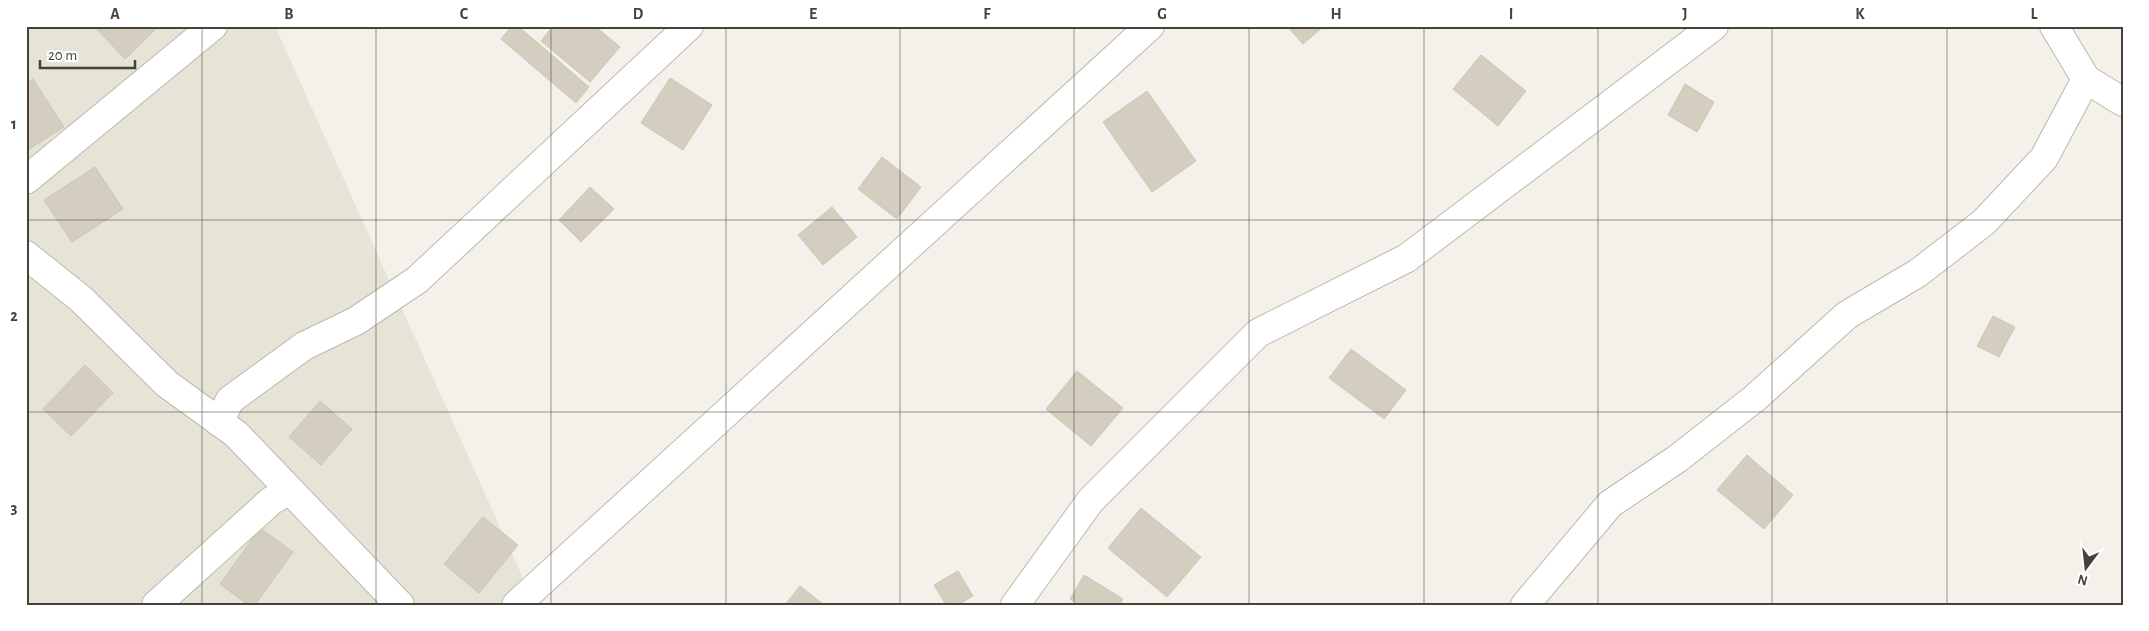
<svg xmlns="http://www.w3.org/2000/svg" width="2149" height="631" font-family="'Alegreya Sans',sans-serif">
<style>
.residential{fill:#e6e3d7}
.building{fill:#d3cebf;stroke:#cec6b3}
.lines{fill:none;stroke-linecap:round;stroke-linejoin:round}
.minor-casing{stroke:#beb9ac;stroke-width:30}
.minor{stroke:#fff;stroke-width:28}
.grid{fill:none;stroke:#464238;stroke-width:1;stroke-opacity:0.55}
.neatline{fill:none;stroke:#464238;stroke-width:2}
.grid-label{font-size:16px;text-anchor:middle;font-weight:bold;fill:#464238}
</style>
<rect width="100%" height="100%" fill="#f3f1e9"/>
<polygon class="residential" points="26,26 275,26 535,605 26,605"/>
<g class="building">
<polygon points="94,26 159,26 125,59"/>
<polygon points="512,26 518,26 589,87 576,103 501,39"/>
<polygon points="553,26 595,26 620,47 590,82 541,41"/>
<polygon points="1287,26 1324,26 1303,44"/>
<polygon points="1481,55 1526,91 1498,126 1453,89"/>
<polygon points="670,78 712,105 683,150 641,123"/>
<polygon points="33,79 64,127 26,151 26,83"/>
<polygon points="1685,84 1714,102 1697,132 1668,115"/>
<polygon points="1147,91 1196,161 1152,192 1103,122"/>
<polygon points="882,157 921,187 897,219 858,189"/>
<polygon points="95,167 123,209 72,242 44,200"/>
<polygon points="590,187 614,209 581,242 559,220"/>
<polygon points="832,207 857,237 823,265 798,235"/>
<polygon points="1993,316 2015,327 1999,357 1977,346"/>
<polygon points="1351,349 1406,390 1384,419 1329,378"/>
<polygon points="85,365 113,393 71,436 43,409"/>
<polygon points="1077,371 1123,408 1091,446 1046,409"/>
<polygon points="320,401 352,429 321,465 289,437"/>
<polygon points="1747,455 1793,495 1764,529 1717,490"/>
<polygon points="1141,508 1201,557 1167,597 1108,548"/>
<polygon points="483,517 518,545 479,593 444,564"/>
<polygon points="260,528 293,552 255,605 248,605 220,584"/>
<polygon points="958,571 973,596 958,605 946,605 934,585"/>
<polygon points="1084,575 1123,599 1119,605 1080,605 1070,599"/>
<polygon points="800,586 824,605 785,605"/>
</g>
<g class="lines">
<defs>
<g id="minor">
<polyline points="2054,26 2086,79 2123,102"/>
<polyline points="26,180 213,26"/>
<polyline points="26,255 81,299 167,384 236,434 400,605"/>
<polyline points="219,422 230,400 304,346 356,321 417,280 689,26"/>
<polyline points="156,605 271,501 289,490"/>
<polyline points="516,605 1150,26"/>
<polyline points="1015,605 1091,500 1258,333 1407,258 1714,26"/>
<polyline points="1525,605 1610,504 1677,459 1755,398 1847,315 1918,273 1984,222 2044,158 2086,79"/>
</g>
</defs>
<use href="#minor" class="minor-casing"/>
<use href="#minor" class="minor"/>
</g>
<path class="grid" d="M202,26V605M376,26V605M551,26V605M726,26V605M900,26V605M1074,26V605M1249,26V605M1424,26V605M1598,26V605M1772,26V605M1947,26V605M26,220H2123M26,412H2123"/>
<rect width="2149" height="631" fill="none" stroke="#ffffff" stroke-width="55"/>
<g transform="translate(2086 568) rotate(195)" stroke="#ffffff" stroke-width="4" paint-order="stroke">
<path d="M0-4L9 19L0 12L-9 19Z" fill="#464238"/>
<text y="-8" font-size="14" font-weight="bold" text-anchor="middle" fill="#464238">N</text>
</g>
<path d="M40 60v8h95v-8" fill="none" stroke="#464238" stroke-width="2.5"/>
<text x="48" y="60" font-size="15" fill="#464238" stroke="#ffffff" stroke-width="4" paint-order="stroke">20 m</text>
<rect x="28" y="28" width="2094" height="576" class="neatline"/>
<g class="grid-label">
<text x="115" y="19">A</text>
<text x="289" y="19">B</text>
<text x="464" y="19">C</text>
<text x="638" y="19">D</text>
<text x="813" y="19">E</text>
<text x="987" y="19">F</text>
<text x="1162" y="19">G</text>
<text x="1336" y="19">H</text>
<text x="1511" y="19">I</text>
<text x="1685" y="19">J</text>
<text x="1860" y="19">K</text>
<text x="2034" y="19">L</text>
<text x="14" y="129">1</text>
<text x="14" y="321">2</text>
<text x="14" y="513">3</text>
</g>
</svg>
